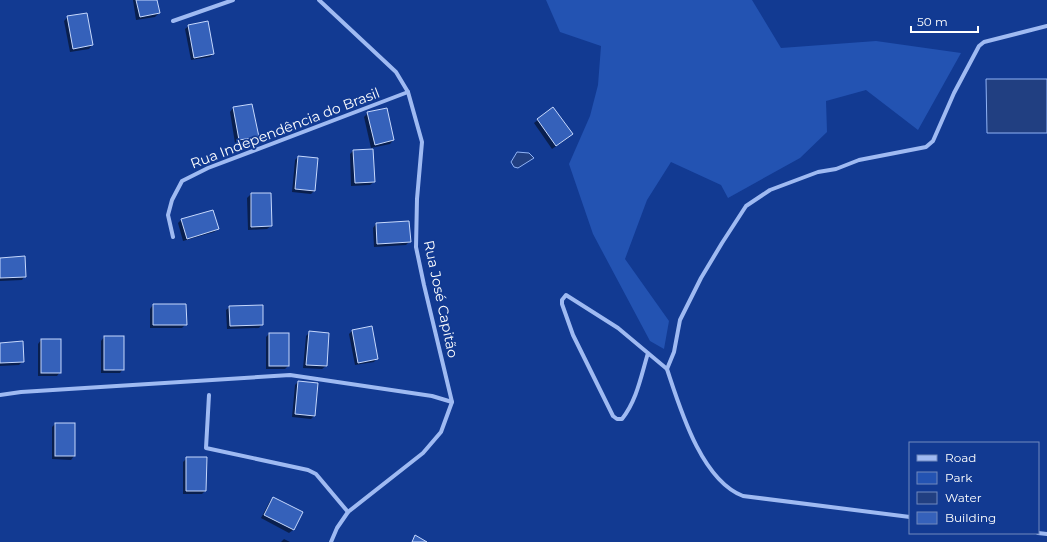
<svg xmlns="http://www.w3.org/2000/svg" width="1047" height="542" font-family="Montserrat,sans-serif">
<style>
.green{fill:#2353b2}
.water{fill:#213f81;stroke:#90b3f6}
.shadow{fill:#0007}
.building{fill:#3561ba;stroke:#c6d8fd}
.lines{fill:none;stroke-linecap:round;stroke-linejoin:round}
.minor{stroke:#9fbaf2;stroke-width:4}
.labels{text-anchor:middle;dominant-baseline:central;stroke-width:3.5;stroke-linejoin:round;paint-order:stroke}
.street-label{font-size:14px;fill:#fff;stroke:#123a92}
</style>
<rect width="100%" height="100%" fill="#123a92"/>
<polygon class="green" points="546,0 752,0 781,48 876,41 961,53 918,130 866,90 826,101 827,132 800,158 728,198 721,185 671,162 647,200 625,259 669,321 664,349 650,341 593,234 569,164 590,116 598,85 601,46 560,32"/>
<g class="water">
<polygon points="986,79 1047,79 1047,133 987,133"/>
<polygon points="517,152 529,153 534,158 518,168 514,167 511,162"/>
</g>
<g class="shadow">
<polygon points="133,0 156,0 159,13 155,17 136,20"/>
<polygon points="68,17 92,45 89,49 70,52 64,21"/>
<polygon points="189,26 213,54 210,57 191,60 185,29"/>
<polygon points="252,105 258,136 254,140 235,143 230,112 233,108"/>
<polygon points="553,108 568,138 552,149 534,123"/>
<polygon points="368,113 393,140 390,144 371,148 364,117"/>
<polygon points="372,150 374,182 370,185 351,186 350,154 353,151"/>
<polygon points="298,157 314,191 311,194 292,192 295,160"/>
<polygon points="251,194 270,194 271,226 267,229 248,230 247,198"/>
<polygon points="181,220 218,229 214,232 183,241 178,223"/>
<polygon points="376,224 410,241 406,245 374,247 373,228"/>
<polygon points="0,259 25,276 22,280 0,281"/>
<polygon points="153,305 186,324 182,328 150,328 150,309"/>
<polygon points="230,307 262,324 259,328 227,329 226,310"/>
<polygon points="352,331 377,358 374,362 355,365 349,334"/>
<polygon points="310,332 328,334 326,366 322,369 303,368 306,336"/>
<polygon points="269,334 288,366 285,369 266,369 266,337"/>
<polygon points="104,337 123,369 120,373 101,373 101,341"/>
<polygon points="41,340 60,372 57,376 38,376 38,344"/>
<polygon points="0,344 23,361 19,365 0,366"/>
<polygon points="298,382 314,416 311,419 292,417 295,385"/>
<polygon points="55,424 74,424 74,456 71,460 52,459 52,427"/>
<polygon points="187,458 205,491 202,494 183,494 183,462"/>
<polygon points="274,498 302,513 293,530 289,533 261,518 270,501"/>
<polygon points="284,539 290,542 281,542"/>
</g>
<g class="building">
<polygon points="136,0 157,0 160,13 140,17"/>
<polygon points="87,13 93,45 73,49 67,16"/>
<polygon points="208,21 214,54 194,58 188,25"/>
<polygon points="252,104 259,137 239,140 233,107"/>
<polygon points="553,107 573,134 556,146 537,119"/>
<polygon points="387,108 394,140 375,145 367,112"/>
<polygon points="373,149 375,182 355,183 353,150"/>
<polygon points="298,156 318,158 315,191 295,189"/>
<polygon points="251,193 271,193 272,226 251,227"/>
<polygon points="213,210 219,229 187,239 181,219"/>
<polygon points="409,221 411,242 377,244 376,223"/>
<polygon points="25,256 26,277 0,278 0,258"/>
<polygon points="153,304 186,304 187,325 153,325"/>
<polygon points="263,305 263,325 230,326 229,306"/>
<polygon points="372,326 378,359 358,363 352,330"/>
<polygon points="309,331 329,333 327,366 306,365"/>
<rect x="269" y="333" width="20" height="33"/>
<rect x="104" y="336" width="20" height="34"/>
<rect x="41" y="339" width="20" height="34"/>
<polygon points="23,341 24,362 0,363 0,343"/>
<polygon points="298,381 318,383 315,416 295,414"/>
<rect x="55" y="423" width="20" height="33"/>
<polygon points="186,457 207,457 206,491 186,491"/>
<polygon points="273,497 303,512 294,530 264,515"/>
<polygon points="415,535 427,542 412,542"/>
</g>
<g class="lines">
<g class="minor">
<polyline points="319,0 396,72 408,92 422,142 417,199 416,247 424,285 452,402 441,432 423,453 348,512 337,528 331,542"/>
<polyline points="173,21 233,0"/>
<polyline points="173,237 168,215 172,200 182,181 208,168 408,92"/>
<path d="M648,353C641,376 637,400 622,419H617L613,416L573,335L562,304V300L566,295L618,328L667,369"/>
<polyline points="0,395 21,392 290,375 432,396 452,402"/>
<polyline points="209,395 206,448 308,470 316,474 348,512"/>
<path d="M910,517L743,496C701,480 680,408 667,369L674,352L680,320L701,278L722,243L746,206L770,190L818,172L836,169L859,160L926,147L933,141L954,93L979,46L984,42L1047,26"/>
<polyline points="1038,533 1047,534"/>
</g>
</g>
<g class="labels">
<g class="street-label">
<text transform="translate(285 128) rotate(-21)">Rua Independência do Brasil</text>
<text transform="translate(441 299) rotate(78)">Rua José Capitão</text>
</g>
</g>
<rect x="909" y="442" width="130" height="92" fill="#123a92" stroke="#7189be"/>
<rect x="917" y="455" width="20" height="6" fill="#9fbaf2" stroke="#7189be"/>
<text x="945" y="462" font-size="12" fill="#ffffff">Road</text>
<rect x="917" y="472" width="20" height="12" fill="#2353b2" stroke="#7189be"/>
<text x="945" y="482" font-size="12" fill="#ffffff">Park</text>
<rect x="917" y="492" width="20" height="12" fill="#213f81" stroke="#7189be"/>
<text x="945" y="502" font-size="12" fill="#ffffff">Water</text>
<rect x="917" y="512" width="20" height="12" fill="#3561ba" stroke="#7189be"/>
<text x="945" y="522" font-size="12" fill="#ffffff">Building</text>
<path d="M911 26v6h67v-6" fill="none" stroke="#ffffff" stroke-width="2"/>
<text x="917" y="26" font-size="12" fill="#ffffff" stroke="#123a92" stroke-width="3" paint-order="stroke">50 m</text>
</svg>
